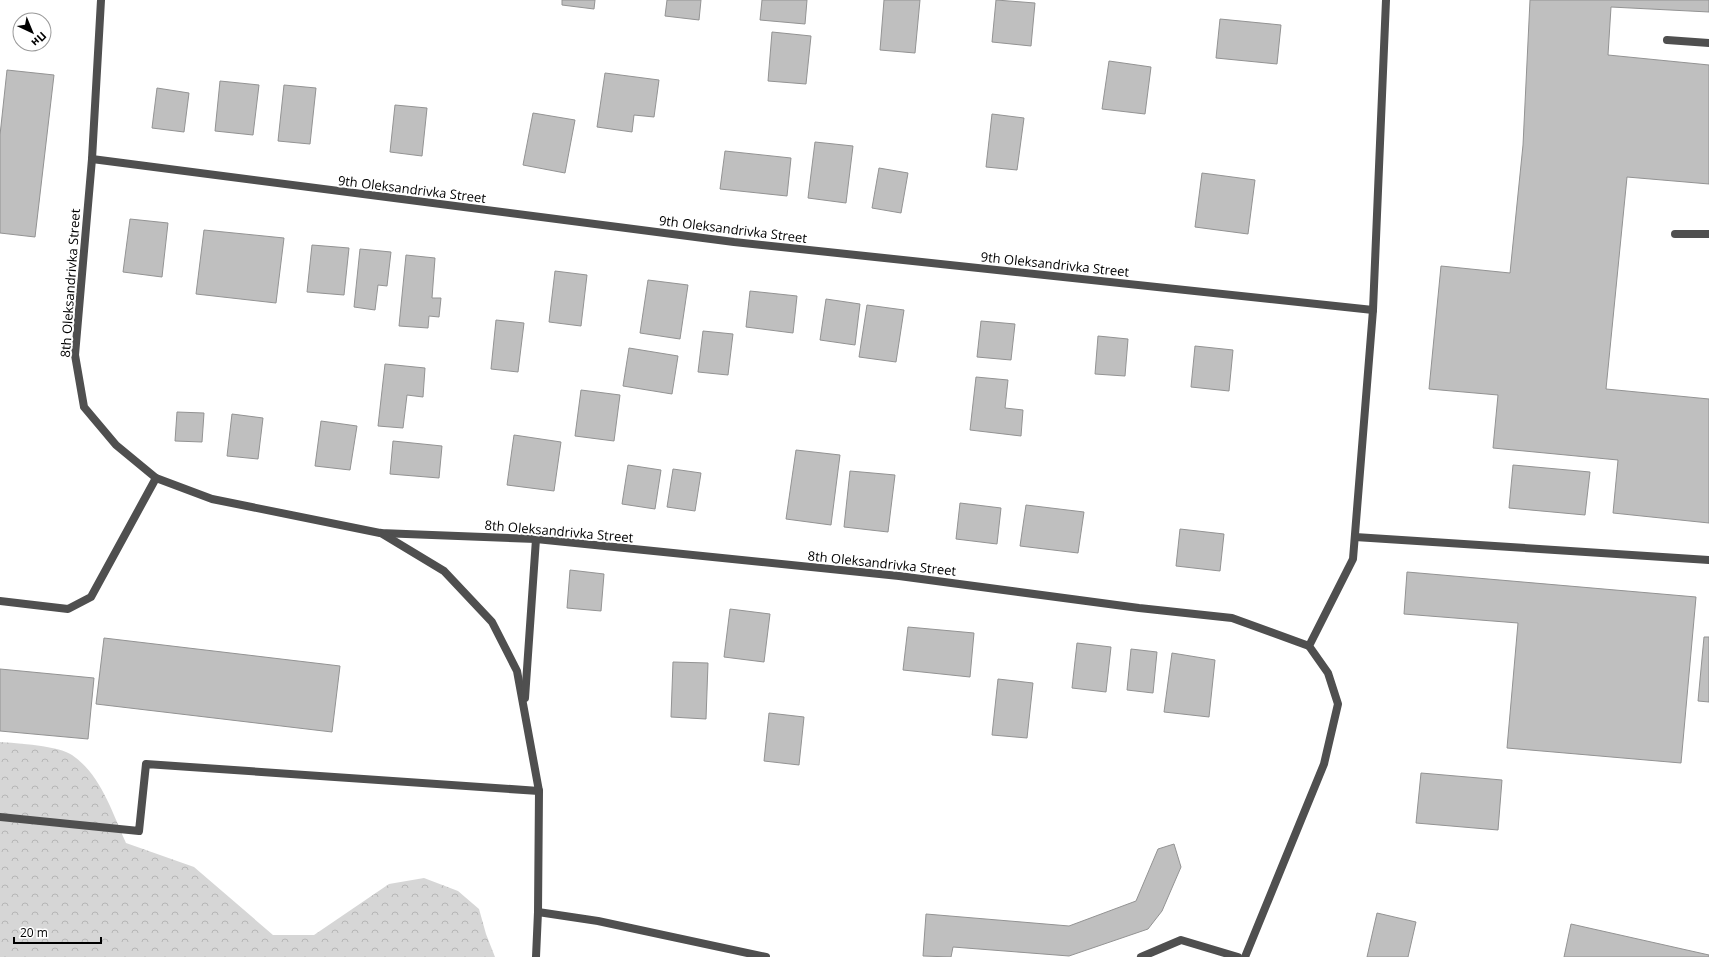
<svg xmlns="http://www.w3.org/2000/svg" width="1709" height="957" font-family="'Open Sans',sans-serif">
<style>
.forest{fill:url(#forest-crowns)}
.building{fill:#bfbfbf;stroke:#939393}
.lines{fill:none;stroke-linecap:round;stroke-linejoin:round}
.service{stroke:#4f4f4f;stroke-width:8}
.minor{stroke:#4f4f4f;stroke-width:8}
.labels{text-anchor:middle;dominant-baseline:central;stroke-width:4;stroke-linejoin:round;paint-order:stroke}
.street-label{font-size:13px;fill:#000;stroke:#fff}
</style>
<defs>
<pattern id="forest-crowns" width="20" height="18" patternUnits="userSpaceOnUse"><rect width="20" height="18" fill="#d6d6d6"/><path d="M2 6a3 3 0 1 1 6 0M12 15a3 3 0 1 1 6 0" fill="none" stroke="#b6b6b6"/></pattern>
</defs>
<rect width="100%" height="100%" fill="#fff"/>
<path class="forest" d="M0,742C16,743 60,746 72,755C101,775 112,812 126,843L194,867L273,935H314L389,884L424,878L458,891L479,909L486,934L495,957H0Z"/>
<g class="building">
<polygon points="562,0 595,0 594,9 562,5"/>
<polygon points="667,0 701,0 699,20 665,16"/>
<polygon points="762,0 807,0 805,24 760,20"/>
<polygon points="884,0 920,0 915,53 880,50"/>
<polygon points="996,0 1035,3 1031,46 992,42"/>
<polygon points="1530,0 1709,0 1709,12 1611,7 1608,55 1709,65 1709,184 1627,177 1606,389 1709,399 1709,523 1613,513 1618,460 1493,448 1498,395 1429,389 1441,266 1510,273 1523,145"/>
<polygon points="1220,19 1281,25 1277,64 1216,58"/>
<polygon points="772,32 811,36 806,84 768,81"/>
<polygon points="1109,61 1151,67 1145,114 1102,109"/>
<polygon points="7,70 54,75 35,237 0,233 0,135"/>
<polygon points="605,73 659,80 654,117 634,115 632,132 597,127"/>
<polygon points="220,81 259,85 253,135 215,131"/>
<polygon points="284,85 316,88 310,144 278,141"/>
<polygon points="157,88 189,93 184,132 152,128"/>
<polygon points="395,105 427,108 422,156 390,152"/>
<polygon points="533,113 575,120 565,173 523,165"/>
<polygon points="992,114 1024,118 1017,170 986,167"/>
<polygon points="815,142 853,146 846,203 808,198"/>
<polygon points="725,151 791,158 787,196 720,189"/>
<polygon points="879,168 908,173 901,213 872,208"/>
<polygon points="1202,173 1255,180 1248,234 1195,227"/>
<polygon points="130,219 168,223 162,277 123,272"/>
<polygon points="204,230 284,238 276,303 196,294"/>
<polygon points="312,245 349,248 344,295 307,292"/>
<polygon points="360,249 391,252 387,286 378,285 375,310 354,307"/>
<polygon points="406,255 435,258 432,298 441,298 439,317 429,316 428,328 399,326"/>
<polygon points="555,271 587,275 581,326 549,322"/>
<polygon points="648,280 688,285 680,339 640,333"/>
<polygon points="750,291 797,296 793,333 746,327"/>
<polygon points="826,299 860,304 855,345 820,340"/>
<polygon points="867,305 904,310 896,362 859,357"/>
<polygon points="496,320 524,323 518,372 491,369"/>
<polygon points="981,321 1015,324 1011,360 977,357"/>
<polygon points="703,331 733,334 728,375 698,372"/>
<polygon points="1098,336 1128,339 1125,376 1095,374"/>
<polygon points="1195,346 1233,350 1229,391 1191,387"/>
<polygon points="629,348 678,356 672,394 623,386"/>
<polygon points="385,364 425,368 423,397 407,395 403,428 378,426"/>
<polygon points="976,377 1008,380 1005,408 1023,410 1021,436 970,430"/>
<polygon points="581,390 620,395 614,441 575,436"/>
<polygon points="177,412 204,413 202,442 175,441"/>
<polygon points="232,414 263,418 258,459 227,456"/>
<polygon points="321,421 357,426 350,470 315,466"/>
<polygon points="514,435 561,442 554,491 507,485"/>
<polygon points="393,441 442,446 439,478 390,474"/>
<polygon points="796,450 840,455 831,525 786,519"/>
<polygon points="628,465 661,470 655,509 622,504"/>
<polygon points="1513,465 1590,472 1585,515 1509,508"/>
<polygon points="673,469 701,473 695,511 667,507"/>
<polygon points="850,471 895,475 888,532 844,527"/>
<polygon points="960,503 1001,508 997,544 956,539"/>
<polygon points="1026,505 1084,512 1078,553 1020,546"/>
<polygon points="1180,529 1224,534 1220,571 1176,566"/>
<polygon points="570,570 604,574 601,611 567,608"/>
<polygon points="1407,572 1696,597 1681,763 1507,748 1518,623 1404,614"/>
<polygon points="730,609 770,614 764,662 724,657"/>
<polygon points="908,627 974,633 970,677 903,670"/>
<polygon points="1704,637 1709,637 1709,702 1698,701"/>
<polygon points="104,638 340,666 332,732 96,704"/>
<polygon points="1077,643 1111,647 1106,692 1072,688"/>
<polygon points="1131,649 1157,652 1153,693 1127,690"/>
<polygon points="1172,653 1215,660 1209,717 1164,712"/>
<polygon points="673,662 708,663 706,719 671,717"/>
<polygon points="0,669 94,678 88,739 0,731"/>
<polygon points="998,679 1033,683 1027,738 992,735"/>
<polygon points="769,713 804,717 799,765 764,761"/>
<polygon points="1421,773 1502,780 1498,830 1416,823"/>
<polygon points="1174,844 1181,867 1162,911 1148,929 1069,956 953,947 951,957 923,956 926,914 1069,926 1136,901 1158,849"/>
<polygon points="1377,913 1416,922 1408,957 1367,957"/>
<polygon points="1571,924 1709,955 1709,957 1564,957"/>
</g>
<g class="lines">
<g class="service">
<polyline points="1667,40 1709,43"/>
<polyline points="1675,234 1709,234"/>
<polyline points="1355,537 1709,560"/>
<polyline points="0,601 68,609 91,597 156,478"/>
<polyline points="0,817 139,831 146,764 539,791"/>
<polyline points="538,912 598,921 766,957"/>
<polyline points="1141,957 1181,940 1238,957"/>
<polyline points="1245,957 1324,764 1338,704 1328,673 1309,646 1353,559 1373,310 1386,0"/>
</g>
<g class="minor">
<polyline points="101,0 92,159 75,355 84,407 116,445 156,478 212,499 380,533 536,539 899,576 1139,608 1232,618 1309,646"/>
<polyline points="92,159 734,242 1373,310"/>
<polyline points="381,533 444,571 492,622 517,671 539,791 538,912 536,957"/>
<polyline points="525,698 536,539"/>
</g>
</g>
<g class="labels">
<g class="street-label">
<text transform="translate(412 189) rotate(7)">9th Oleksandrivka Street</text>
<text transform="translate(733 229) rotate(7)">9th Oleksandrivka Street</text>
<text transform="translate(1055 264) rotate(6)">9th Oleksandrivka Street</text>
<text transform="translate(70 283) rotate(-86)">8th Oleksandrivka Street</text>
<text transform="translate(559 531) rotate(5)">8th Oleksandrivka Street</text>
<text transform="translate(882 563) rotate(6)">8th Oleksandrivka Street</text>
</g>
</g>
<g transform="translate(32 32) rotate(136)"><circle r="19" fill="#ffffff" stroke="#999999"/>
<path d="M0-3L7 15L0 10L-7 15Z" fill="#000000"/>
<text y="-6" font-size="11" font-weight="bold" text-anchor="middle" fill="#000000">Пн</text>
</g>
<path d="M14 937v6h87v-6" fill="none" stroke="#000000" stroke-width="2"/>
<text x="20" y="937" font-size="12" fill="#000000" stroke="#ffffff" stroke-width="3" paint-order="stroke">20 m</text>
</svg>
